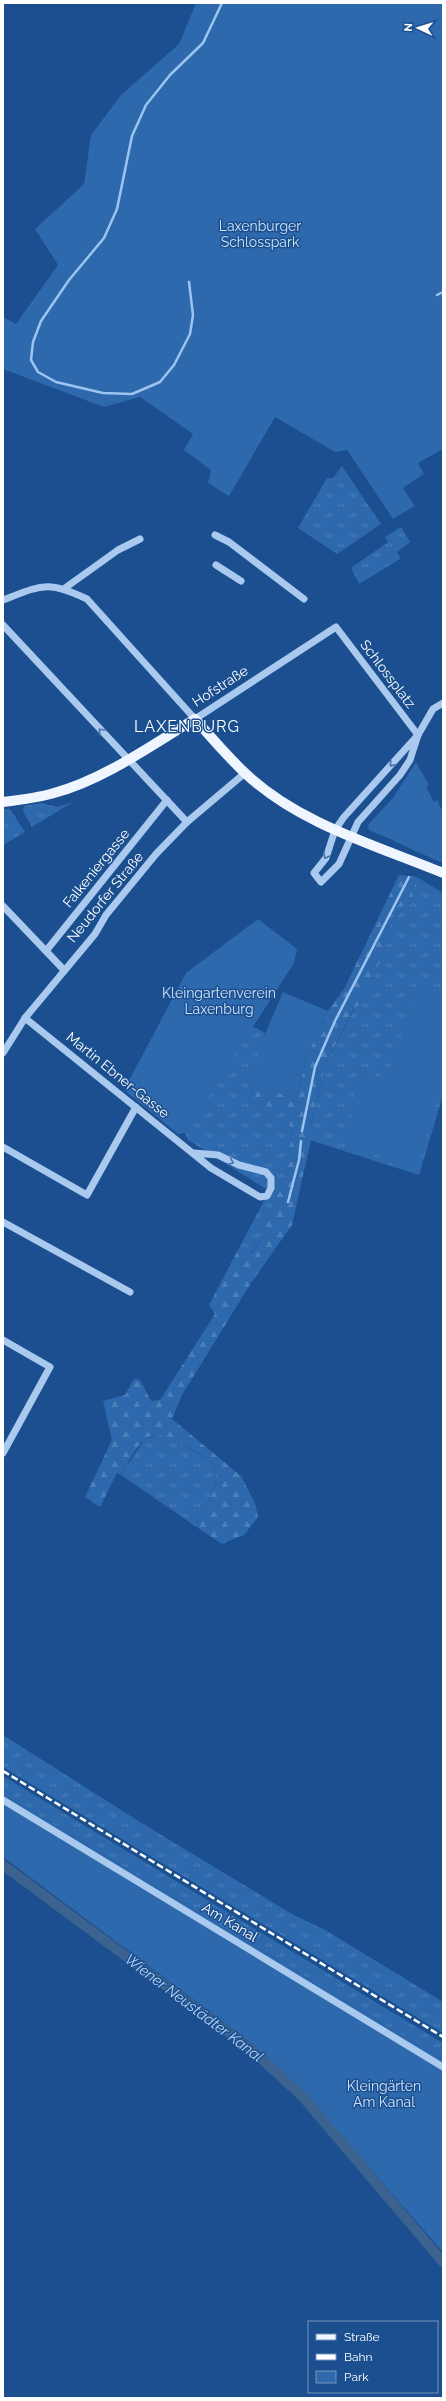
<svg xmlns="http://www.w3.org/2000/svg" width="446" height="2401" font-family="Raleway,sans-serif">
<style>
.grass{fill:url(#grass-tufts)}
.forest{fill:url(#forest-firs)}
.green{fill:#2e69ad}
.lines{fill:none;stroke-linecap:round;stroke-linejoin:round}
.stream{stroke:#9cc4f0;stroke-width:2.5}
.canal{stroke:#3c6290;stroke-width:10}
.minor{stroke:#a9c9ee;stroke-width:7}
.major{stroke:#f0f6ff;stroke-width:10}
.rail{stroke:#fff;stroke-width:2.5;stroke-dasharray:7 3;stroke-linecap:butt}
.oneway{stroke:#4674ac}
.labels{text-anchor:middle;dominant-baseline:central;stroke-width:3;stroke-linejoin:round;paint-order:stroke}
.park-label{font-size:14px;fill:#cfe3fa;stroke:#1b4f8f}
.street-label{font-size:14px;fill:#fff;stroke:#1b4f8f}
.water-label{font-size:15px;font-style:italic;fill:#b5d3f5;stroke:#1b4f8f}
.quarter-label{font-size:16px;letter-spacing:1px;fill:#fff;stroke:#1b4f8f}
</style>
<defs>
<pattern id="grass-tufts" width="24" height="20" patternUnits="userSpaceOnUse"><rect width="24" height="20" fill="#2e69ad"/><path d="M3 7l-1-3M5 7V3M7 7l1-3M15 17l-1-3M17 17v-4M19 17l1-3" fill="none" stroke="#4d80b9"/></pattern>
<pattern id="forest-firs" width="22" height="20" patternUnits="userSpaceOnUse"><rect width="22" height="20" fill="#2e69ad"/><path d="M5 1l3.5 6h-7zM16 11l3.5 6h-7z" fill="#4d80b9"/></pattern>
</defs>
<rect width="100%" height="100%" fill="#1b4f8f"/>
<g class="grass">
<polygon points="342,466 381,524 337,554 298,528 327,478 333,478"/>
<polygon points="401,527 410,542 397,552 400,559 359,584 351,568 388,542 385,537"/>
<polygon points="73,802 32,827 23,811 24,806 42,803 57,807"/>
<polygon points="3,809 10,809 25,832 3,845"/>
<polygon points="417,877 443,893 443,1095 419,1175 316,1142 316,1135 310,1128 326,1063 385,950 387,931 412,893"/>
<polygon points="252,1026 265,1033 250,1085 253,1086 249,1101 287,1111 292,1131 285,1177 267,1219 264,1236 250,1254 239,1248 269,1191 188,1140 185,1133"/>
<path d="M156,1435L172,1437L215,1465C220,1489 206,1506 195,1526L121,1475L144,1440Z"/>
<polygon points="3,1735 140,1822 292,1914 327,1931 443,2002 443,2033 3,1767"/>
<polygon points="3,1776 443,2043 443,2060 3,1794"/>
</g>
<path class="forest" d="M399,875L417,877L412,893L414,902L403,906L387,931L385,950L361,1004L354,1008L326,1063L310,1127L316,1135V1142L311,1140L292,1225L251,1283L182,1395L172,1419L241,1476L255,1503L258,1517L244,1535L222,1544L195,1526C206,1506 220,1489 215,1465C199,1455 162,1423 143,1441C134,1450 128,1464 121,1475L117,1473L100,1507L85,1497L112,1440L103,1401L125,1395L134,1379L140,1380L151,1401L160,1400L215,1314L209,1305L239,1248L251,1254L264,1236L267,1219L285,1177L292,1131L286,1111L249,1101L253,1086L296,1098L308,1053L328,1011L344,989Z"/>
<g class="green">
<polygon points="196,3 443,3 443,449 418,463 424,474 403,488 415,506 393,519 347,450 335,452 275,417 229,496 208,483 211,470 184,450 193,434 140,397 104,407 3,369 3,317 16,324 58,265 35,229 84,184 91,135 121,95 179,44"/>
<path d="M416,762L429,785L426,787L434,802L437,800L443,812V863C417,853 395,840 369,830L368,825L393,798Z"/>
<polygon points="258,919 297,949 294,963 185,1133 178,1134 124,1090 186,973"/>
<polygon points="417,986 443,995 443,1077 416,1169 346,1145 360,1069 386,1080"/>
<polygon points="283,992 328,1011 308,1053 296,1098 249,1085 263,1039"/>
<polygon points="3,1794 443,2060 443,2252 304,2093 249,2041 3,1857"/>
</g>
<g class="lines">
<g class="stream">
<polyline points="189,282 193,315 190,334 174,365 160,382 132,394 103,393 56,382 38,372 31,360 33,342 41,321 69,280 104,238 117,209 132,136 146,105 170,75 203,43 222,3"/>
<polyline points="437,295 443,292"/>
<polyline points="302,1131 315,1067 335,1021 409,877"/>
<polyline points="288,1202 299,1160 301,1141"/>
</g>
<polyline class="canal" points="3,1865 247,2046 302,2096 443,2262"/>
<g class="minor">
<polyline points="215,535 229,542 304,599"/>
<polyline points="216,565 241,581"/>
<polyline points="65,588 118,550 140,539"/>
<path d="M3,600C42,585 48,580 87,599L195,719L336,627L418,735"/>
<polyline points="3,625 187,822"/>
<polyline points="418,735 410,760 400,775 358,822 339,864 321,882 314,873 326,858 335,830 344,817 418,735 433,709 443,703"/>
<polyline points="3,906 64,970"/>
<polyline points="46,951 167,800"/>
<polyline points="25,1018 211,1168 260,1197 267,1196 271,1188 271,1178 266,1172 239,1165 218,1155 194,1153"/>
<polyline points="3,1053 25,1018 95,934 106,915 156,854 187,822 245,773"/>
<polyline points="3,1147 87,1195 136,1107"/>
<polyline points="3,1222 130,1292"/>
<polyline points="3,1340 50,1367 3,1453"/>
<polyline points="3,1800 443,2067"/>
</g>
<path class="major" d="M3,802C20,800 37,798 54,793C103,780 152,745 195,719C211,737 227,756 245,773C299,824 375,845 443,873"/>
<polyline class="rail" points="3,1771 443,2037"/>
</g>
<defs><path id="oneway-chevron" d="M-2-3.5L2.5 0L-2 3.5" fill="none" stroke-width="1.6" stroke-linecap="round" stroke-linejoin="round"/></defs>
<g class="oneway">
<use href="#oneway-chevron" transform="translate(101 731) rotate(-133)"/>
<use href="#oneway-chevron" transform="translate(392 764) rotate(132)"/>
<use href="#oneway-chevron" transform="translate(326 856) rotate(119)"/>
<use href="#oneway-chevron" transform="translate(231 1162) rotate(25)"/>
</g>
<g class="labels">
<g class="park-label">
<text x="260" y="226">Laxenburger<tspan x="260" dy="16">Schlosspark</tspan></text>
<text x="219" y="993">Kleingartenverein<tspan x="219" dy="16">Laxenburg</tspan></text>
<text x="384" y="2086">Kleingärten<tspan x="384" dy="16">Am Kanal</tspan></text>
</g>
<g class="street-label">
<text transform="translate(388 674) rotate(53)">Schlossplatz</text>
<text transform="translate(220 686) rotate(-33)">Hofstraße</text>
<text transform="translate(96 868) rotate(-51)">Falkeniergasse</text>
<text transform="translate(105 897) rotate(-51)">Neudorfer Straße</text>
<text transform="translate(118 1075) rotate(39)">Martin Ebner-Gasse</text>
<text transform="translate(230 1922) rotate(31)">Am Kanal</text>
</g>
<g class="water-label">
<text transform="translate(194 2008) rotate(37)">Wiener Neustädter Kanal</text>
</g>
<g class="quarter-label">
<text x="187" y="726">LAXENBURG</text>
</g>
</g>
<rect width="446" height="2401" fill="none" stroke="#ffffff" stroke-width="8"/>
<rect x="308" y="2321" width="130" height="72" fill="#1b4f8f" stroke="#7695bc"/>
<rect x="316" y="2334" width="20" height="6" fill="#f0f6ff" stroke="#7695bc"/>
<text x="344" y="2341" font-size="12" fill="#ffffff">Straße</text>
<rect x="316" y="2354" width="20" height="6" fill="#ffffff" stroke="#7695bc"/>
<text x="344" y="2361" font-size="12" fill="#ffffff">Bahn</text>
<rect x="316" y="2371" width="20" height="12" fill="#2e69ad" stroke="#7695bc"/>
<text x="344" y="2381" font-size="12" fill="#ffffff">Park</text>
<g transform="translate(418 28) rotate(274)" stroke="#1b4f8f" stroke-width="3" paint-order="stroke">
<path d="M0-3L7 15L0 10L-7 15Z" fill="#ffffff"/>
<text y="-6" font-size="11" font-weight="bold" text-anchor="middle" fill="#ffffff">N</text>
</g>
</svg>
